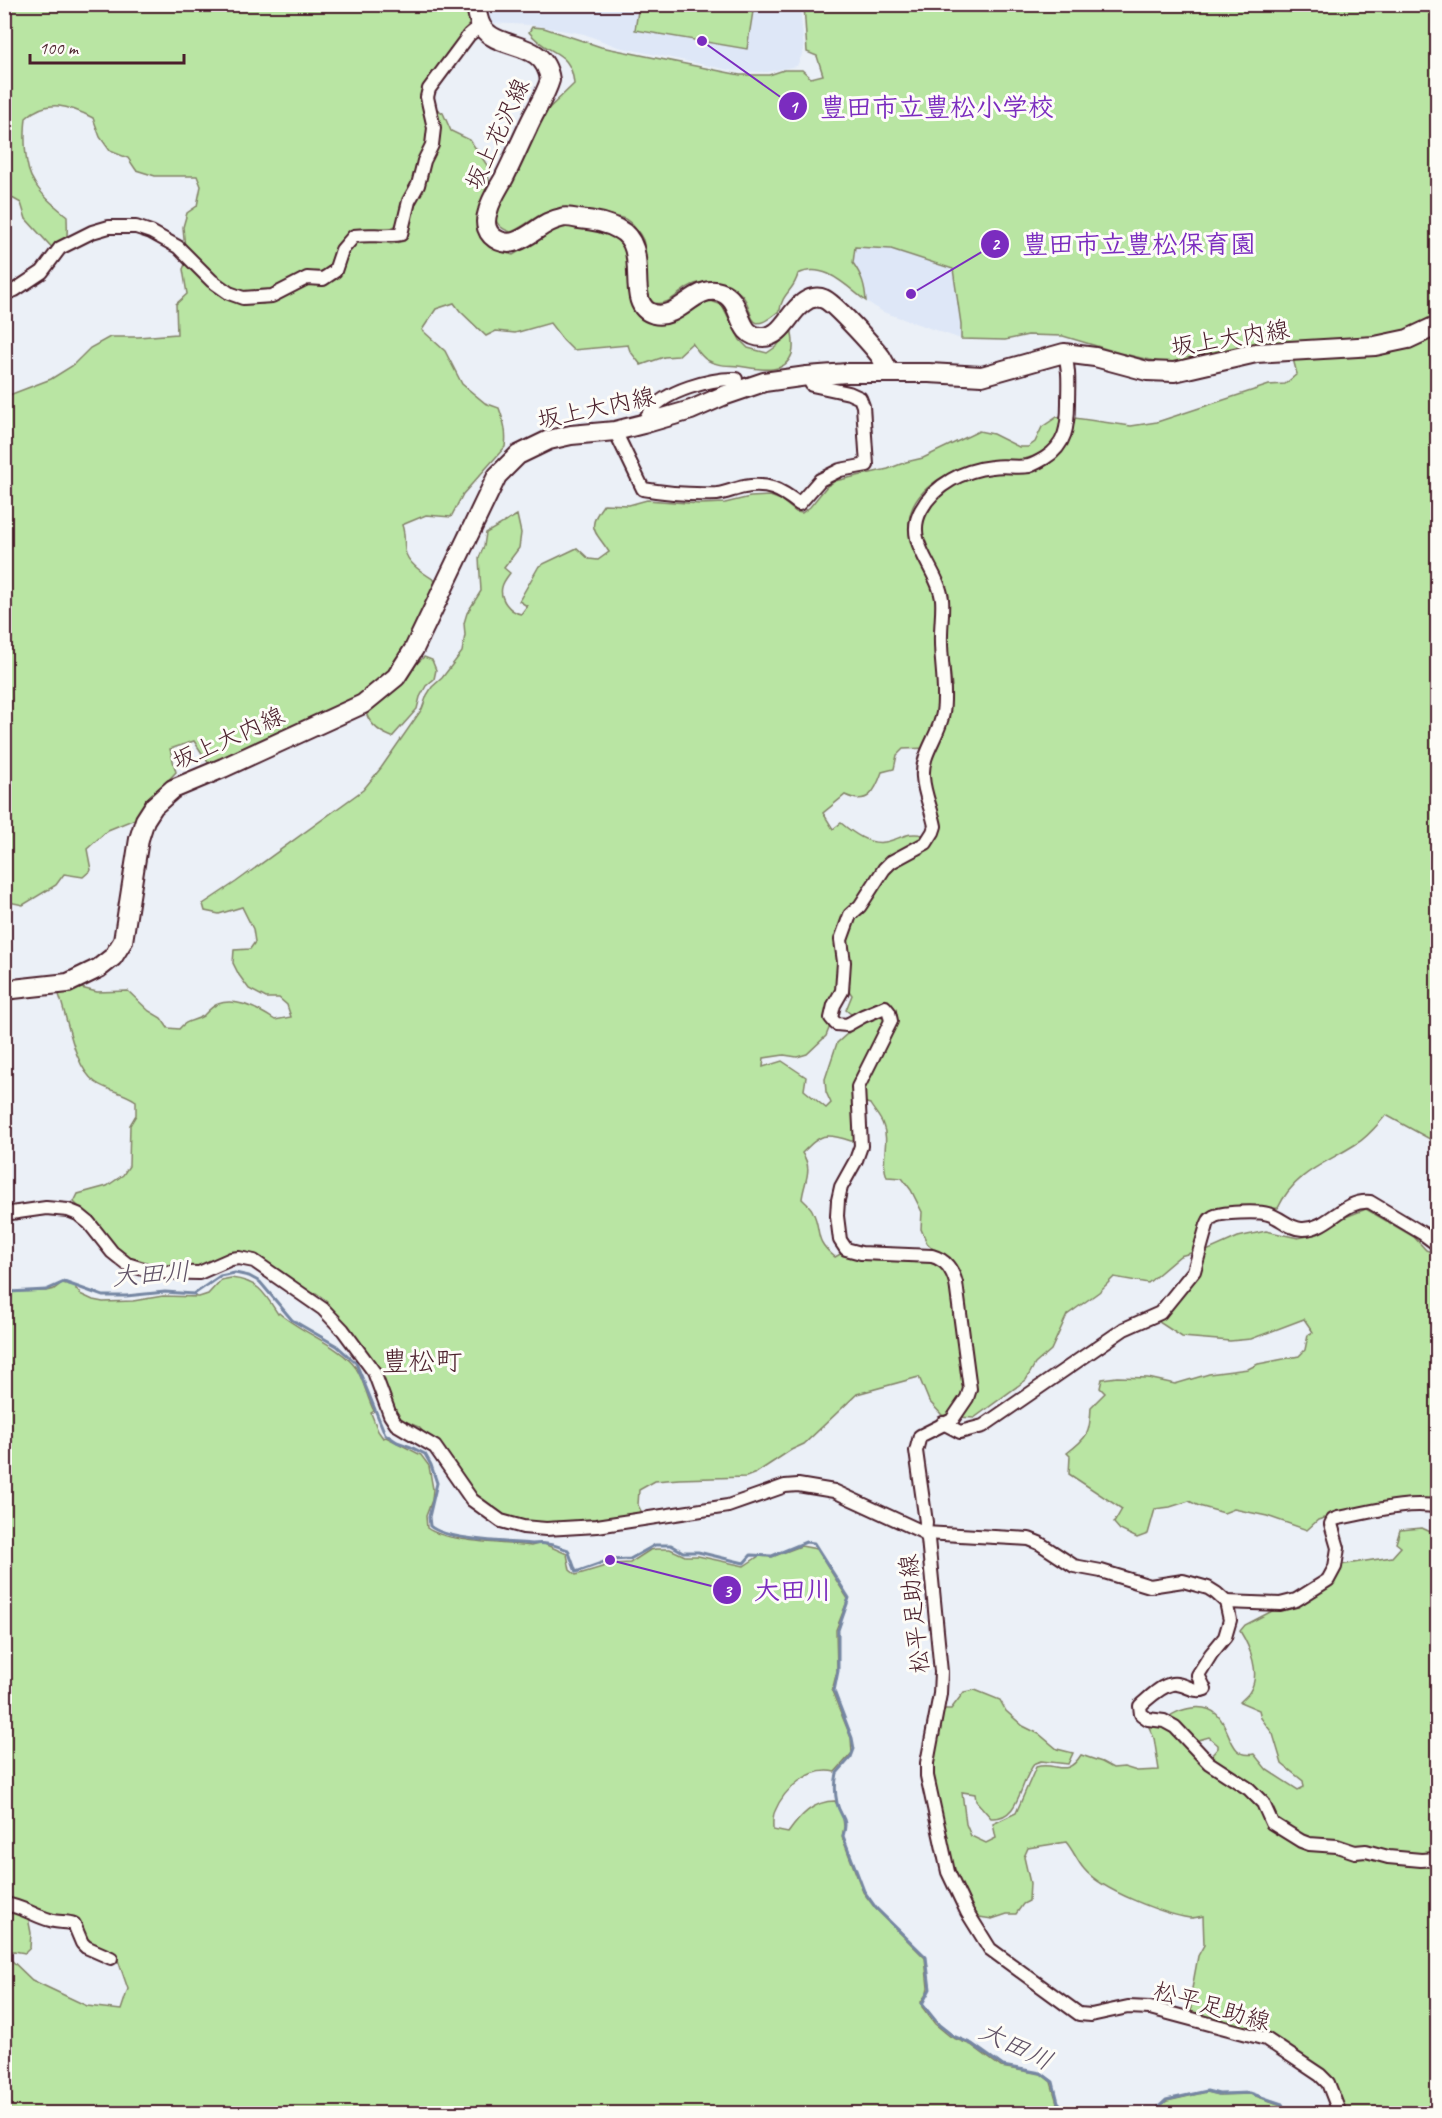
<svg xmlns="http://www.w3.org/2000/svg" width="1442" height="2118" font-family="Caveat,'Klee One',sans-serif">
<style>
.built{fill:#dee7f7}
.green{fill:#b9e5a3;stroke:#828267;stroke-width:1.5}
.lines{fill:none;stroke-linecap:round;stroke-linejoin:round}
.stream{stroke:#7586a2;stroke-width:3}
.minor-casing{stroke:#4a1f2b;stroke-width:16}
.secondary-casing{stroke:#4a1f2b;stroke-width:22}
.minor{stroke:#fdfcf7;stroke-width:12}
.secondary{stroke:#fdfcf7;stroke-width:18}
.labels{text-anchor:middle;dominant-baseline:central;stroke-width:6;stroke-linejoin:round;paint-order:stroke}
.street-label{font-size:24px;fill:#4a1f2b;stroke:#fdfcf7}
.water-label{font-size:26px;font-style:italic;fill:#605266;stroke:#fdfcf7}
.quarter-label{font-size:27px;fill:#4a1f2b;stroke:#fdfcf7}
.leader{fill:none;stroke:#7b2cbf;stroke-width:2}
.callout-dot{fill:#7b2cbf;stroke:#fdfcf7;stroke-width:2}
.mark-label{font-size:18px;text-anchor:middle;font-weight:bold;fill:#fff}
.callout-label{font-size:26px;text-anchor:middle;font-weight:bold;fill:#7b2cbf;stroke:#fdfcf7;stroke-width:6;stroke-linejoin:round;paint-order:stroke}
</style>
<rect width="100%" height="100%" fill="#ebf0f7"/>
<filter id="ink" filterUnits="userSpaceOnUse"><feTurbulence type="fractalNoise" baseFrequency=".0167" numOctaves="2"/><feDisplacementMap in="SourceGraphic" scale="12" xChannelSelector="R" yChannelSelector="G"/><feConvolveMatrix kernelMatrix="1 2 1 2 8 2 1 2 1" color-interpolation-filters="sRGB"/></filter>
<g filter="url(#ink)">
<g class="built">
<polygon points="482,5 800,5 804,50 797,66 767,72 734,71 618,47 584,34 531,25 488,23"/>
<polygon points="855,247 891,249 953,269 961,324 961,339 883,312 866,301 865,286 861,275 853,263"/>
</g>
<g class="green">
<path d="M5,5H471L470,23L428,79L425,91L432,134L415,183L402,206L399,219L395,226L390,229H359L349,232L337,245L327,272C301,282 252,304 227,287C212,277 199,261 185,249L183,227L187,213L197,206L201,186L197,176H155L136,170L128,158L110,151L100,137L93,118C70,106 47,98 26,118C24,135 24,168 34,182C42,196 55,206 67,216C67,230 70,245 57,253L26,219L21,203L5,194Z"/>
<polygon points="639,5 754,5 747,49 635,30"/>
<path d="M804,5H1437V320L1406,334L1171,365L1120,353L1063,336L1028,335L1005,340L961,339V324L953,269L891,249L855,247L853,263C862,276 865,285 866,301C846,286 824,261 798,274C794,291 782,293 780,310C744,341 756,308 741,294C736,289 727,287 720,285C683,272 679,308 653,303C640,287 649,259 643,240C640,233 632,223 625,219C610,213 563,207 547,212C535,216 524,227 511,232C501,229 495,224 495,213L542,115L574,84C571,48 548,57 529,32L532,27L544,28L601,47L740,75H769L784,70H802L811,78L823,75L817,56L807,52Z"/>
<path d="M432,106L443,113L451,131L470,140L487,165L489,181L484,200L487,236L502,252L513,255L530,245L535,238L554,226L581,222L623,238L640,312L708,300L722,305L740,340L748,348L767,353L777,346L791,326C792,335 795,346 792,354C784,377 755,368 738,366C727,365 717,366 707,360C701,357 696,348 692,343L678,356L664,357L641,365L630,351L628,345L573,350L563,340L550,323L515,333L496,331L486,336L460,311L454,303L436,309L422,330L445,351L462,384L485,403L499,408C504,422 507,432 505,447L463,494L451,517L426,515L402,525C405,533 404,541 405,550C407,564 425,574 436,581L407,647L386,678L358,698L321,719L267,738L211,767L194,741L170,749L176,772L148,802L140,817L108,830L87,849L91,870L83,877L64,874L56,885L23,905L4,901V397L51,379L72,366L90,348L110,337H138L177,334L176,304L187,294L183,269L187,260L243,301L263,304L307,283H328L338,277L348,243L374,238L391,244L404,241L407,235L414,197L426,179Z"/>
<path d="M1437,330V1143L1386,1115C1377,1125 1368,1137 1356,1144C1325,1164 1295,1172 1278,1208L1220,1211L1198,1251L1180,1256L1148,1283L1114,1277L1099,1292L1067,1315L1051,1350L1035,1364L1026,1380L974,1418L959,1417L968,1404L962,1293L935,1251L927,1243L921,1229L922,1212L911,1190L902,1178L887,1177C880,1160 890,1142 883,1125C881,1118 874,1111 870,1104L860,1101V1088L893,1011H863L851,1014L846,1010L852,995L847,988L844,942L850,922L885,872L935,839L927,768L947,689L952,686C950,670 948,653 947,636C947,618 949,599 944,582C940,564 918,547 920,528C924,495 965,474 995,471C1014,470 1036,473 1053,461C1066,451 1072,433 1075,418L1131,426L1157,422L1269,385L1285,384L1297,374L1292,355Z"/>
<path d="M1057,417L1062,418C1059,439 1046,455 1024,459C1014,461 1003,459 992,460C960,464 912,485 909,522C907,550 930,574 936,600L939,712L927,748L903,749L897,755L894,769L882,772C875,792 868,806 845,795L823,813L833,829L841,823C853,833 869,845 885,842C900,839 908,831 923,835L920,842L905,849L855,908L849,909L840,976L830,1026L826,1036L807,1054L797,1057L784,1055L764,1058L763,1067L782,1061L806,1077L804,1090L826,1108L831,1103L826,1092L825,1079L837,1043L856,1026L879,1017L887,1019L863,1068L857,1137L854,1141H851C824,1132 821,1134 802,1153C814,1170 804,1181 802,1199C806,1203 810,1206 812,1210C823,1231 812,1239 835,1257L844,1252L855,1258L866,1259L871,1256L933,1260L949,1274L967,1390L948,1416L942,1415L929,1401L919,1377L857,1394L804,1444L791,1450L756,1473L746,1477L679,1479L655,1481L639,1490L638,1505L642,1513L605,1520L567,1525L520,1521L496,1512L475,1495L419,1427L397,1418L326,1307L327,1301L316,1293L308,1294L261,1260C225,1265 160,1278 128,1259C109,1248 91,1218 74,1202L78,1194L107,1186L123,1175L129,1166L130,1125L136,1115V1101C122,1091 109,1092 95,1082C73,1066 68,1017 58,992L77,987L97,992L128,991L149,1011L161,1018L168,1028L179,1029C187,1019 193,1022 203,1016C207,1012 212,1006 218,1004C237,997 260,1010 275,1020L291,1017L287,1005L279,998H266L249,989L239,975L233,963L234,950L250,949L255,942L253,929L242,907L219,914L205,911L203,904L236,882L363,790L381,768L422,709L427,695L432,687L442,678L462,652L465,635L464,623L467,613L481,591L479,558L484,546L486,533L517,515L521,533L519,548L504,568L510,573C507,577 503,582 502,587C499,599 510,612 521,614L527,606L519,601L539,566L577,548L589,559L598,560L609,552C595,530 585,529 604,504L629,505L647,500L700,504L725,503L750,497L770,496L781,500L796,512L802,513L810,507L827,486L835,481L888,469L906,462L923,458L979,431L993,434L1019,447H1028L1035,442L1042,427Z"/>
<path d="M424,657L432,660L436,670L434,679L426,686L420,697L417,709L392,737C379,732 368,723 365,709Z"/>
<path d="M1366,1209L1414,1237L1426,1250L1437,1254V1504L1330,1516L1318,1520L1307,1530L1267,1516L1234,1509L1224,1513L1199,1506L1189,1501L1170,1507L1155,1509L1148,1534L1137,1538L1120,1530L1114,1523L1122,1509L1069,1474L1070,1456L1067,1453C1088,1437 1090,1434 1091,1407L1105,1393L1100,1388L1102,1379L1117,1377L1148,1378L1175,1384L1209,1374L1248,1369L1258,1364L1299,1356L1305,1350L1308,1335L1313,1332L1304,1319L1251,1339L1230,1341L1182,1337L1159,1322L1204,1252L1238,1237L1266,1231L1298,1238L1318,1234L1343,1218Z"/>
<path d="M231,1278C258,1281 264,1292 278,1314L279,1313C300,1332 341,1346 356,1368C364,1380 367,1398 374,1411L371,1413L378,1431L383,1438L386,1437L421,1455L429,1466L433,1489L432,1500L426,1516L427,1528C445,1542 506,1543 531,1546L542,1543L567,1554L570,1570L576,1575L612,1564L630,1563L650,1550L656,1549H670L685,1556H698L744,1566L759,1556L772,1557L801,1546L817,1549L848,1599L836,1630L837,1671L832,1691L851,1738L852,1753L835,1772C810,1766 784,1789 775,1811C772,1817 773,1824 773,1830L788,1833C800,1816 813,1801 835,1801L843,1817L844,1827L842,1837L863,1892L875,1908L925,1958L928,1988L927,1993L921,2002L922,2007L935,2024L951,2037L971,2045L1001,2067L1041,2074L1051,2082L1057,2103L1066,2113L5,2114V1906L27,1912L31,1933L30,1948L25,1953L14,1951L7,1952L6,1955L32,1980L87,2006L121,2010L128,1989L118,1960L110,1954L88,1946L79,1929L5,1902V1301L10,1292L46,1291L54,1289L62,1283L76,1286V1289L80,1292V1294L93,1300L103,1302L133,1301L163,1296L199,1297L208,1294L221,1280Z"/>
<path d="M1422,1528L1437,1535V1855L1428,1857L1317,1842L1278,1824L1211,1756L1218,1748V1745L1209,1737L1195,1741L1166,1719C1174,1712 1181,1710 1192,1708C1237,1702 1220,1761 1254,1754L1267,1770L1298,1790L1304,1787L1303,1781L1282,1764L1273,1734L1261,1718L1259,1710L1240,1702C1244,1698 1248,1695 1250,1691C1261,1674 1250,1647 1240,1631L1245,1625L1278,1608L1340,1565L1392,1557L1401,1547L1396,1543L1400,1530Z"/>
<path d="M975,1690L1000,1700L1006,1711L1023,1726L1039,1734L1057,1749L1073,1753L1068,1764L1041,1761L1035,1763C1019,1781 1021,1820 991,1818L976,1801L975,1794L962,1792L966,1824L971,1836L986,1843L996,1838L993,1824L1016,1813L1036,1767C1056,1761 1066,1779 1081,1755L1102,1762L1113,1768L1124,1767L1137,1771L1159,1770L1154,1738L1148,1725L1153,1723L1162,1724L1261,1804L1303,1844L1437,1861V2113H1344L1335,2087L1266,2036L1191,2014V1994L1198,1956L1204,1945L1203,1916C1199,1917 1194,1918 1190,1918C1163,1914 1101,1890 1084,1869C1077,1861 1073,1850 1066,1842L1028,1848L1024,1857L1030,1883L1029,1901L1023,1904L1016,1914H1007L992,1919L973,1916L950,1868L930,1774L941,1709H951L964,1692Z"/>
<polygon points="1207,2092 1219,2095 1250,2094 1281,2105 1286,2113 1152,2113 1167,2101"/>
</g>
<g class="lines">
<g class="stream">
<path d="M4,1300L9,1292L46,1290L64,1282L103,1296H126L165,1292L194,1294L220,1276L235,1273L249,1276L260,1282L292,1320L337,1346L356,1363L385,1434L397,1442L411,1447L425,1454L431,1465L437,1483L429,1517L430,1526C445,1540 508,1542 532,1544C545,1542 555,1545 568,1550L576,1572L610,1560L630,1559L655,1545H671L683,1552H698L744,1563L751,1555L772,1556L806,1542L814,1543L849,1598L838,1630V1671L834,1691L852,1738L854,1749L851,1757L837,1773C835,1782 835,1794 837,1803C840,1818 849,1817 843,1836L864,1891L876,1908L926,1957L930,1989L922,2004L939,2025L953,2036L972,2044L1003,2066L1041,2073L1053,2082L1058,2102L1069,2114"/>
<polyline points="1151,2114 1166,2100 1207,2091 1219,2094 1250,2093 1282,2104 1287,2114"/>
</g>
<defs>
<g id="minor">
<path d="M4,294L15,290L42,272L60,248L92,232L109,227H136L151,232L178,247L212,281L229,293L243,298L272,296L307,278L323,279L335,271L342,250L354,236C370,234 385,237 401,234L409,201L418,185L424,161L432,145L434,128L427,97L429,89L469,35L480,26"/>
<path d="M1064,353C1070,369 1068,386 1068,403C1068,426 1066,445 1045,458C1040,461 1035,464 1029,466C1017,468 1004,465 992,467C964,470 935,484 921,510C903,542 938,568 942,599C943,611 941,623 941,635C940,661 947,687 943,713C939,736 921,754 923,777C924,794 932,810 935,826L933,832L926,843L891,862L884,869L860,906L850,915L841,940L844,962L842,991L834,1005L831,1018L836,1024L847,1025L863,1016L885,1007L889,1012L891,1021L858,1087L861,1146L856,1160L841,1187L838,1200L837,1216L840,1240L846,1249L861,1253L932,1256C946,1260 952,1269 956,1283L970,1389L967,1398L952,1420L920,1436L916,1451L926,1522L925,1533L928,1539L941,1672L940,1694L927,1763V1776L948,1872L967,1912L990,1949L1079,2014L1091,2015L1128,2007L1150,2008L1266,2039L1320,2075L1328,2083L1340,2114"/>
<path d="M643,424C645,420 647,415 650,412C664,391 712,378 736,379"/>
<path d="M615,431L643,489C666,493 693,495 717,494C726,493 734,489 744,487C768,483 780,489 799,504L820,480L840,470L867,465L863,406L860,398L849,393L812,385L807,376"/>
<path d="M4,1214L46,1208L68,1210L78,1214L89,1223L112,1252L127,1264L153,1272L199,1273L231,1259L239,1258L254,1261L323,1309L343,1330L374,1372L390,1415L396,1424L435,1447L472,1500L501,1521L523,1527L546,1529L597,1526L728,1506L785,1486L798,1485L834,1491L925,1533L1029,1539L1039,1543L1074,1566L1101,1571L1150,1586L1183,1581L1208,1588L1216,1593L1226,1602L1230,1620L1225,1637L1211,1654L1198,1675L1205,1689C1193,1694 1184,1682 1172,1684C1161,1686 1151,1696 1143,1703L1140,1706L1141,1714L1148,1719L1164,1721L1175,1727L1209,1763L1249,1789L1263,1803L1272,1823L1301,1841L1309,1844L1337,1846L1355,1852L1366,1851L1388,1857L1421,1860L1438,1859"/>
<path d="M943,1423L960,1432L983,1426L1124,1329L1160,1313L1194,1271L1207,1225C1209,1221 1209,1219 1213,1217C1220,1212 1259,1211 1268,1214C1280,1217 1290,1229 1302,1229C1328,1230 1343,1199 1370,1202L1422,1233L1438,1245"/>
<path d="M1226,1602L1280,1604L1296,1600L1328,1580L1335,1567L1338,1548L1331,1524L1333,1520L1338,1518C1367,1513 1409,1500 1438,1507"/>
<path d="M4,1904C22,1906 34,1916 50,1920C58,1923 66,1921 74,1924L82,1943L86,1947L111,1958"/>
</g>
<g id="secondary">
<path d="M476,4C477,12 478,21 482,27C499,52 544,38 550,80C545,97 534,112 527,129C519,146 512,162 504,178C498,189 491,199 488,211C486,217 485,222 487,228C491,240 506,246 517,241C533,235 544,221 561,218C566,216 574,218 579,219C592,220 607,223 618,229C654,247 621,305 654,314C679,320 695,284 720,292C745,300 734,337 763,337C782,337 789,312 803,303C809,298 817,296 824,299C834,303 873,346 881,357C884,362 887,368 889,373"/>
<polyline points="4,990 68,983 99,968 113,957 123,941 139,839 145,820 154,806 173,789 223,768 363,704 396,677 414,649 497,476 518,455 549,440 571,435 615,431 643,424 691,410 723,396 764,382 807,376 847,373 929,373 982,376 1064,353 1095,357 1147,371 1174,372 1256,353 1375,346 1408,339 1438,325"/>
</g>
</defs>
<use href="#minor" class="minor-casing"/>
<use href="#secondary" class="secondary-casing"/>
<use href="#minor" class="minor"/>
<use href="#secondary" class="secondary"/>
</g>
</g>
<g class="labels">
<g class="street-label">
<text transform="translate(497 134) rotate(-65)">坂上花沢線</text>
<text transform="translate(1230 338) rotate(-9)">坂上大内線</text>
<text transform="translate(596 408) rotate(-12)">坂上大内線</text>
<text transform="translate(228 738) rotate(-24)">坂上大内線</text>
<text transform="translate(914 1614) rotate(-96)">松平足助線</text>
<text transform="translate(1212 2006) rotate(16)">松平足助線</text>
</g>
<g class="water-label">
<text transform="translate(151 1274) rotate(-4)">大田川</text>
<text transform="translate(1016 2046) rotate(26)">大田川</text>
</g>
<g class="quarter-label">
<text x="422" y="1361">豊松町</text>
</g>
</g>
<path class="leader" d="M702 41L793 106M911 294L995 244M610 1560L727 1590"/>
<g class="callout-dot">
<circle cx="702" cy="41" r="6"/>
<circle cx="911" cy="294" r="6"/>
<circle cx="610" cy="1560" r="6"/>
<circle cx="793" cy="106" r="15"/>
<circle cx="995" cy="244" r="15"/>
<circle cx="727" cy="1590" r="15"/>
</g>
<g class="mark-label">
<text x="793" y="113">1</text>
<text x="995" y="250">2</text>
<text x="727" y="1597">3</text>
</g>
<g class="callout-label">
<text x="937" y="116">豊田市立豊松小学校</text>
<text x="1139" y="253">豊田市立豊松保育園</text>
<text x="793" y="1599">大田川</text>
</g>
<rect width="1442" height="2118" fill="none" stroke="#fdfcf7" stroke-width="24"/>
<rect x="12" y="12" width="1418" height="2094" fill="none" stroke="#4a1f2b" stroke-width="2" filter="url(#ink)"/>
<path d="M30 54v9h154v-9" fill="none" stroke="#4a1f2b" stroke-width="3"/>
<text x="39" y="54" font-size="18" fill="#4a1f2b" stroke="#fdfcf7" stroke-width="4.5" paint-order="stroke">100 m</text>
</svg>
